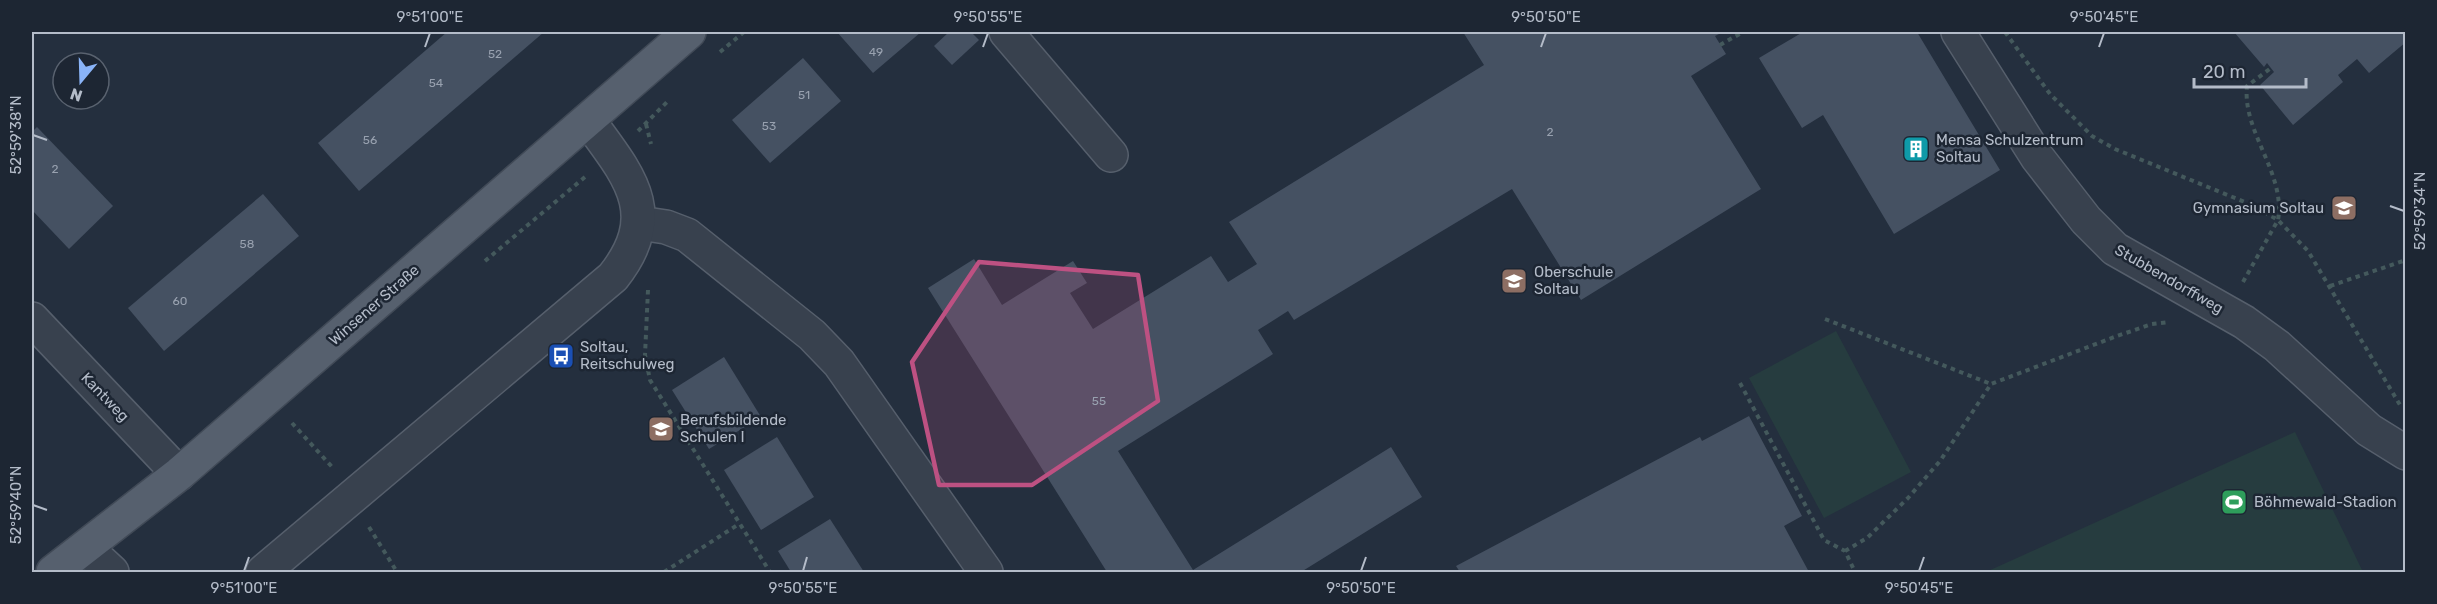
<svg xmlns="http://www.w3.org/2000/svg" width="2437" height="604" font-family="Rubik,sans-serif">
<style>
.green{fill:#263c3f}
.building{fill:#455162}
.lines{fill:none;stroke-linecap:round;stroke-linejoin:round}
.minor-casing{stroke:#565f6c;stroke-width:36}
.major-casing{stroke:#414a57;stroke-width:36}
.path{stroke:#44595c;stroke-width:4;stroke-dasharray:4.5 4.5;stroke-linecap:butt}
.minor{stroke:#38414e;stroke-width:33}
.major{stroke:#56606e;stroke-width:33}
.marked{fill:#bd5182;fill-opacity:0.2;stroke:#bd5182;stroke-width:4.5;stroke-linejoin:round}
.ticks{fill:none;stroke:#b4bcc9;stroke-width:2}
.labels{text-anchor:middle;dominant-baseline:central;stroke-width:5;stroke-linejoin:round;paint-order:stroke}
.number-label{font-size:12px;fill:#98a1af}
.poi-label{font-size:15px;fill:#b4bcc9;stroke:#1d2633;text-anchor:start}
.street-label{font-size:15px;fill:#b4bcc9;stroke:#1d2633}
.neatline{fill:none;stroke:#b4bcc9;stroke-width:2}
.ticks-label{font-size:15px;text-anchor:middle;fill:#b4bcc9}
</style>
<rect width="100%" height="100%" fill="#242f3e"/>
<g class="green">
<polygon points="1836,331 1911,472 1824,518 1749,378"/>
<polygon points="2295,432 2363,572 1986,572"/>
</g>
<g class="building">
<polygon points="447,32 544,32 359,191 318,143"/>
<polygon points="837,32 921,32 873,73"/>
<polygon points="949,32 971,32 979,40 952,65 934,46"/>
<polygon points="1463,32 1723,32 1715,36 1726,54 1691,76 1761,189 1581,300 1512,189 1294,320 1288,311 1258,330 1273,354 1118,451 1193,570 1391,447 1422,497 1301,572 1107,572 928,288 974,259 1002,305 1073,261 1087,283 1070,293 1093,329 1211,256 1228,282 1257,264 1229,222 1484,65"/>
<polygon points="1803,32 1917,32 2000,170 1894,234 1823,115 1802,128 1759,58"/>
<polygon points="2234,32 2406,32 2406,42 2369,73 2357,59 2338,75 2343,82 2293,125 2260,85 2274,72 2267,63 2264,67"/>
<polygon points="803,58 841,101 770,163 732,120"/>
<polygon points="37,127 113,206 69,249 32,210 32,132"/>
<polygon points="263,194 299,236 164,351 128,308"/>
<polygon points="724,357 761,417 709,449 672,390"/>
<polygon points="1749,416 1802,516 1784,526 1809,572 1460,572 1456,566 1700,437 1702,441"/>
<polygon points="777,437 814,497 761,530 724,470"/>
<polygon points="830,519 864,572 791,572 778,551"/>
</g>
<g class="lines">
<defs>
<g id="minor">
<polyline points="1006,32 1111,155"/>
<polyline points="1958,32 2037,157 2086,220 2115,249 2244,322 2277,346 2369,430 2406,453"/>
<polyline points="639,223 666,227 687,235 812,335 839,363 986,572"/>
<polyline points="32,319 179,474"/>
<polyline points="86,548 112,572"/>
<path d="M263,572L613,277C664,213 628,175 588,120"/>
</g>
<polyline id="major" points="53,572 179,474 689,32"/>
</defs>
<use href="#minor" class="minor-casing"/>
<use href="#major" class="major-casing"/>
<g class="path">
<polyline points="2005,32 2050,94 2092,136 2115,149 2252,205 2278,220 2308,251 2400,405"/>
<polyline points="1720,45 1743,32"/>
<polyline points="720,52 744,32"/>
<polyline points="646,124 651,144"/>
<polyline points="638,131 667,102"/>
<polyline points="485,261 585,177"/>
<path d="M2243,282L2278,220C2286,173 2242,132 2247,86L2271,68"/>
<polyline points="2330,286 2406,260"/>
<polyline points="648,290 645,355 650,380 770,572"/>
<polyline points="1825,319 1991,384"/>
<polyline points="1740,383 1824,540 1845,551 1855,572"/>
<polyline points="292,423 333,468"/>
<polyline points="369,527 397,572"/>
<polyline points="1845,551 1867,538 1908,498 1940,461 1991,384 2117,336 2152,324 2169,322"/>
<polyline points="664,572 739,524"/>
</g>
<use href="#minor" class="minor"/>
<use href="#major" class="major"/>
</g>
<path class="marked" d="M979,262L1138,275L1158,401L1032,485H939L912,362Z"/>
<path class="ticks" d="M425,47L430,33M983,47L988,33M1541,47L1546,33M2099,47L2104,33M33,135L47,140M2390,206L2404,211M33,505L47,510M244,571L249,557M803,571L807,557M1361,571L1366,557M1919,571L1924,557"/>
<defs>
<symbol id="building-square" viewBox="-11 -11 22 22"><rect x="-9" y="-9" width="18" height="18" rx="4" fill="#0f9aa8" stroke="#1d2633"/><path d="M-4-6H4V6H1V3H-1V6H-4ZM-2.5-4.3h1.7v1.8h-1.7ZM.8-4.3h1.7v1.8H.8ZM-2.5-1h1.7V.8h-1.7ZM.8-1h1.7V.8H.8Z" fill="#fff"/></symbol>
<symbol id="school-square" viewBox="-11 -11 22 22"><rect x="-9" y="-9" width="18" height="18" rx="4" fill="#8d6e63" stroke="#1d2633"/><path d="M0-5L7-2L0 1L-7-2ZM-4 1L0 2.5L4 1V4Q0 6-4 4Z" fill="#fff"/></symbol>
<symbol id="bus-square" viewBox="-11 -11 22 22"><rect x="-9" y="-9" width="18" height="18" rx="4" fill="#1a4fb4" stroke="#1d2633"/><path d="M-5-6H5V4H4V6H2V4H-2V6H-4V4H-5ZM-3.5-4V0h7V-4ZM-3.5 1.2v1.5H-2V1.2ZM2 1.2v1.5H3.5V1.2Z" fill="#fff"/></symbol>
<symbol id="stadium-square" viewBox="-11 -11 22 22"><rect x="-9" y="-9" width="18" height="18" rx="4" fill="#2e9e5b" stroke="#1d2633"/><path d="M0-5a6.5 5 0 1 0 0 10a6.5 5 0 1 0 0-10ZM-3.5-1.8h7v3.6h-7Z" fill="#fff"/></symbol>
</defs>
<g fill-rule="evenodd">
<use href="#building-square" x="1901" y="134" width="30" height="30"/>
<use href="#school-square" x="2329" y="193" width="30" height="30"/>
<use href="#school-square" x="1499" y="266" width="30" height="30"/>
<use href="#bus-square" x="546" y="341" width="30" height="30"/>
<use href="#school-square" x="646" y="414" width="30" height="30"/>
<use href="#stadium-square" x="2219" y="487" width="30" height="30"/>
</g>
<g class="labels">
<g class="number-label">
<text x="876" y="52">49</text>
<text x="495" y="54">52</text>
<text x="436" y="83">54</text>
<text x="804" y="95">51</text>
<text x="769" y="126">53</text>
<text x="1550" y="132">2</text>
<text x="370" y="140">56</text>
<text x="55" y="169">2</text>
<text x="247" y="244">58</text>
<text x="180" y="301">60</text>
<text x="1099" y="401">55</text>
</g>
<g class="poi-label">
<text x="1936" y="140">Mensa Schulzentrum<tspan x="1936" dy="17">Soltau</tspan></text>
<text x="2324" y="208" text-anchor="end">Gymnasium Soltau</text>
<text x="1534" y="272">Oberschule<tspan x="1534" dy="17">Soltau</tspan></text>
<text x="580" y="347">Soltau,<tspan x="580" dy="17">Reitschulweg</tspan></text>
<text x="680" y="420">Berufsbildende<tspan x="680" dy="17">Schulen I</tspan></text>
<text x="2254" y="502">Böhmewald-Stadion</text>
</g>
<g class="street-label">
<text transform="translate(2169 279) rotate(30)">Stubbendorffweg</text>
<text transform="translate(374 305) rotate(-41)">Winsener Straße</text>
<text transform="translate(105 397) rotate(46)">Kantweg</text>
</g>
</g>
<rect width="2437" height="604" fill="none" stroke="#1d2633" stroke-width="66"/>
<g transform="translate(81 81) rotate(199)"><circle r="28" fill="#1d2633" stroke="#59626f" stroke-width="1.5"/>
<path d="M0-4.5L10 22L0 15L-10 22Z" fill="#8ab4f8"/>
<text y="-9" font-size="16" font-weight="bold" text-anchor="middle" fill="#b4bcc9">N</text>
</g>
<path d="M2194 78v9h112v-9" fill="none" stroke="#b4bcc9" stroke-width="3"/>
<text x="2203" y="78" font-size="18" fill="#b4bcc9" stroke="#1d2633" stroke-width="4.5" paint-order="stroke">20 m</text>
<rect x="33" y="33" width="2371" height="538" class="neatline"/>
<g class="ticks-label">
<text x="430" y="22">9°51'00"E</text>
<text x="988" y="22">9°50'55"E</text>
<text x="1546" y="22">9°50'50"E</text>
<text x="2104" y="22">9°50'45"E</text>
<text transform="translate(16 135) rotate(-90)" y="5">52°59'38"N</text>
<text transform="translate(2420 211) rotate(-90)" y="5">52°59'34"N</text>
<text transform="translate(16 505) rotate(-90)" y="5">52°59'40"N</text>
<text x="244" y="593">9°51'00"E</text>
<text x="803" y="593">9°50'55"E</text>
<text x="1361" y="593">9°50'50"E</text>
<text x="1919" y="593">9°50'45"E</text>
</g>
</svg>
